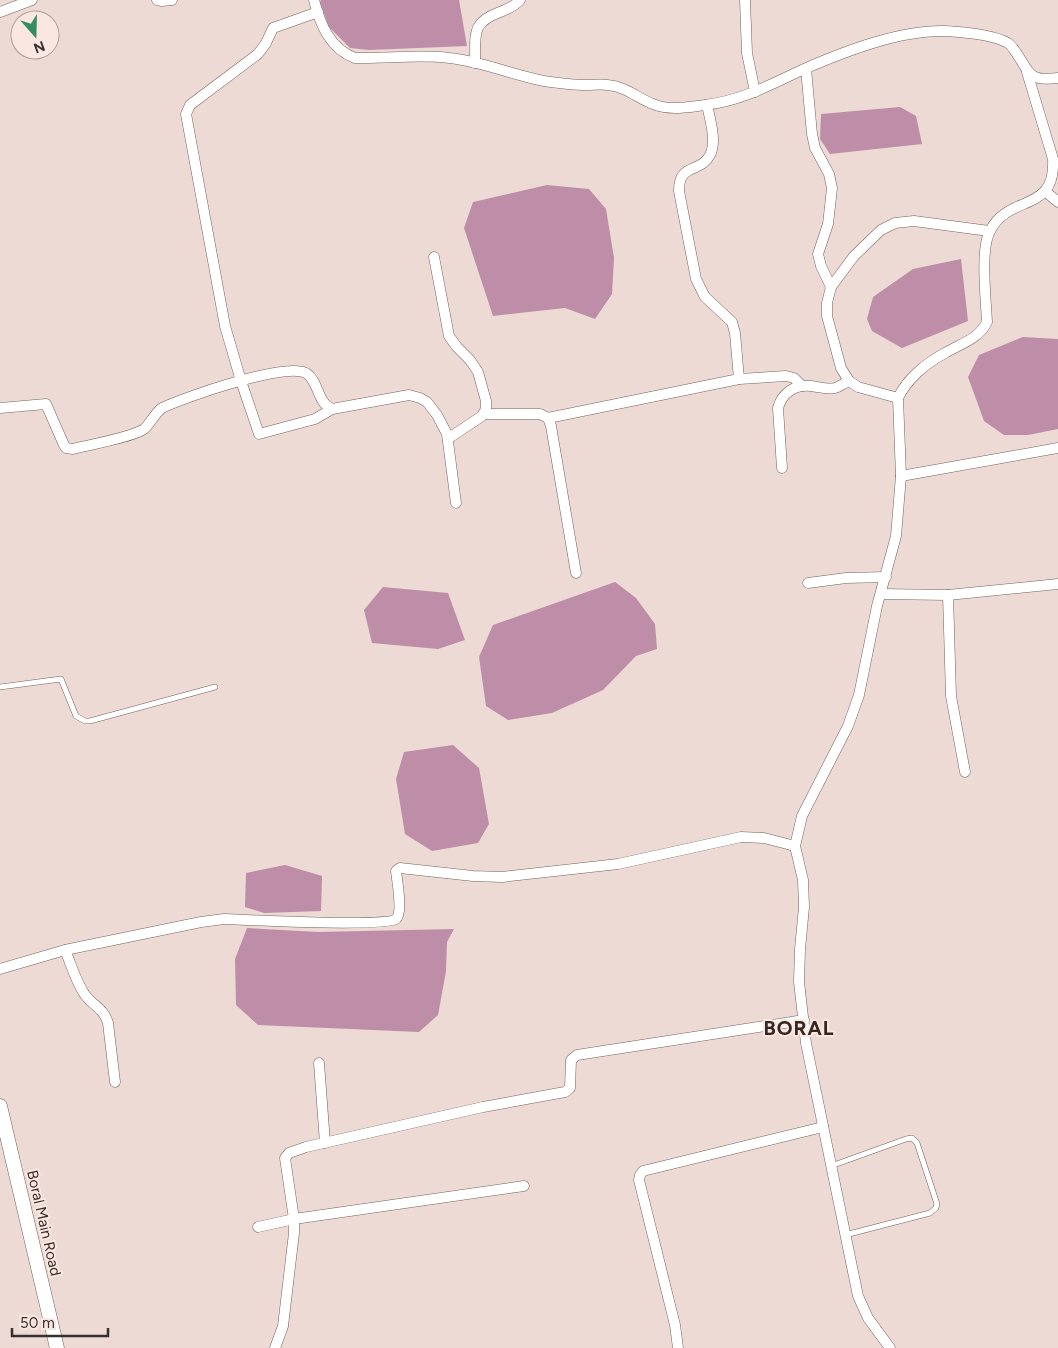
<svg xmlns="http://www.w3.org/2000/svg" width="1058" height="1348" font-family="Figtree,sans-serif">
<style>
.water{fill:#be8da7}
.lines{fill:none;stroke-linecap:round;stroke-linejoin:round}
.service-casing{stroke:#73625d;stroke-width:6}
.minor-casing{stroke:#73625d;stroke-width:11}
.secondary-casing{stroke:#73625d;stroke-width:15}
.service{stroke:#fff;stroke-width:5}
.minor{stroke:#fff;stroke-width:10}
.secondary{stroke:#fff;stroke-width:14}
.labels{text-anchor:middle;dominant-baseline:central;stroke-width:4;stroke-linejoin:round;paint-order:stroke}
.street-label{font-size:15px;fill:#37302e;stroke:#fbe7e1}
.district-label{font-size:20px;font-weight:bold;letter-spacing:1px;fill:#342622;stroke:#fbe7e1}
</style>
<rect width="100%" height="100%" fill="#eddad4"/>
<g class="water">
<polygon points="321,0 459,0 467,46 369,50 350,48 329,27 320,2"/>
<polygon points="900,107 916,116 922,144 830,154 820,139 821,114"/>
<polygon points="547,185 589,189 606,209 614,258 612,294 595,319 565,308 493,316 464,228 473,202"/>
<polygon points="961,259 968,321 902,348 872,331 867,319 873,297 913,269"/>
<polygon points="1023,337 1058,339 1058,429 1028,435 1004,435 984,421 968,377 979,355"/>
<polygon points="615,582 636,598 655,624 657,649 636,656 603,690 552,713 508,720 486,706 479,657 493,625"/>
<polygon points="383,587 448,593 465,640 438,649 372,643 364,610"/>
<polygon points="453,745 479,768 489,824 478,843 432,851 405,834 396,779 404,752"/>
<polygon points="285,865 322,876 321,911 264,913 245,907 246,873"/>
<polygon points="247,928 318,932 454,929 447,942 446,971 438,1015 419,1032 258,1025 236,1005 235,959"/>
</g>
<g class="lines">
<defs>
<g id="service">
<polyline points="0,687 61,679 76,716 85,721 90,721 215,687"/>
<polyline points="831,1166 906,1139 912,1138 917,1143 937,1204 936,1208 930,1213 845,1235"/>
</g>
<g id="minor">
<polyline points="157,0 162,1 172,0"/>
<path d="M314,0C320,24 330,49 355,58C386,59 418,54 449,58C481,61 512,75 544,81C558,83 572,85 586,85C593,85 601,84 608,85C627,87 637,98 653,104C669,111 688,107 705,105C741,101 772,84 804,69C846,51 899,30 945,31C963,32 992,34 1008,43C1011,45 1013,48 1015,51C1030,72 1027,82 1058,78"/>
<polyline points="745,0 747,53 755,92"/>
<polyline points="0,12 32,0"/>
<polyline points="318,12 273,28 266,43 258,54 190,105 186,114 225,326 241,381 259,434 315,419 332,409"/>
<path d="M475,63C476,35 470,23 500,12C508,9 515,6 520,0"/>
<polyline points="806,69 812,134 815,148 829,174 832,188 828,224 818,254 821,266 831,287"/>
<path d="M707,105C710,119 717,142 710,155C700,174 679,162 679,191L696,279L705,297L732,322L735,333L739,379"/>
<polyline points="1046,192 1058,202"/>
<polyline points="434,257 449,336 457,347 470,360 478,372 486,401 486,409 482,416 449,438"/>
<polyline points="898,398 858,387 849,381 841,368 827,316 827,303 831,287 854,256 881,230 895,223 914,221 989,231"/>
<path d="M0,408L46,404L64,445L66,448L73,449C89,445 133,437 144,429C151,423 154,414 162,408C185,397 285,362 306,373C319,381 317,403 332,409L409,395L420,398L427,402L437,415L447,434L456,503"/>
<polyline points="484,414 540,414 548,418 551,426 576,573"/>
<polyline points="548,418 739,379 786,376 794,378 802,386"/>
<path d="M782,468L778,408C782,393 795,384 811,386C819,387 827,390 835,388C839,387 844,383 849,381"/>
<polyline points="901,476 1058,448"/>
<polyline points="808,583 846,578 886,577"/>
<polyline points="881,594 948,595 1058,584"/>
<polyline points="948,595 951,696 965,772"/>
<path d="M65,950C71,964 76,982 85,995C94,1007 103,1007 108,1023L115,1082"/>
<path d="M0,969L65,950L201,922L224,919C245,920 387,927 396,919C403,913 397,880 396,871L400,868L473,876L502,877L618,864L741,837L764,838L795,846"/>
<polyline points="319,1063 325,1143"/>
<polyline points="258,1227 294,1219 524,1186"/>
<polyline points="275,1348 283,1326 294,1233 294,1219 285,1158 289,1153 306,1147 483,1107 565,1092 570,1088 571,1060 577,1055 804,1020"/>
<polyline points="678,1348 675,1325 639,1180 640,1175 643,1171 823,1127"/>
<path d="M890,1348L868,1318L858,1296L806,1043L799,982L800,949L804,907L803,880L795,846L802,816L848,726L859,695L877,606L896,536L901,476L898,398C907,379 926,363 945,353C960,344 979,339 987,322C986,300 980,249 990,231C1009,193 1056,214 1053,159L1027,72"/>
</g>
<polyline id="secondary" points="0,1106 57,1348"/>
</defs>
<use href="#service" class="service-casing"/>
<use href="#minor" class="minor-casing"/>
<use href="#secondary" class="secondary-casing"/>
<use href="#service" class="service"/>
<use href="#minor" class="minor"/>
<use href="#secondary" class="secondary"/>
</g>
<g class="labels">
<g class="street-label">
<text transform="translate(44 1223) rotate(77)">Boral Main Road</text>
</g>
<g class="district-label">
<text x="799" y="1028">BORAL</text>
</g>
</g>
<g transform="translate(35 35) rotate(160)"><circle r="24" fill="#fbe7e1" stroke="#ad9e99"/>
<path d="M0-4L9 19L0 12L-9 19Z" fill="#348d62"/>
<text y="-8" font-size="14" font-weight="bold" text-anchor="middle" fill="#37302e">N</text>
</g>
<path d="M12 1328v8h96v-8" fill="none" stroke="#37302e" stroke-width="2.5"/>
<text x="20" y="1328" font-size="15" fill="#37302e" stroke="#fbe7e1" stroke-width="4" paint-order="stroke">50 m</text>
</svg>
